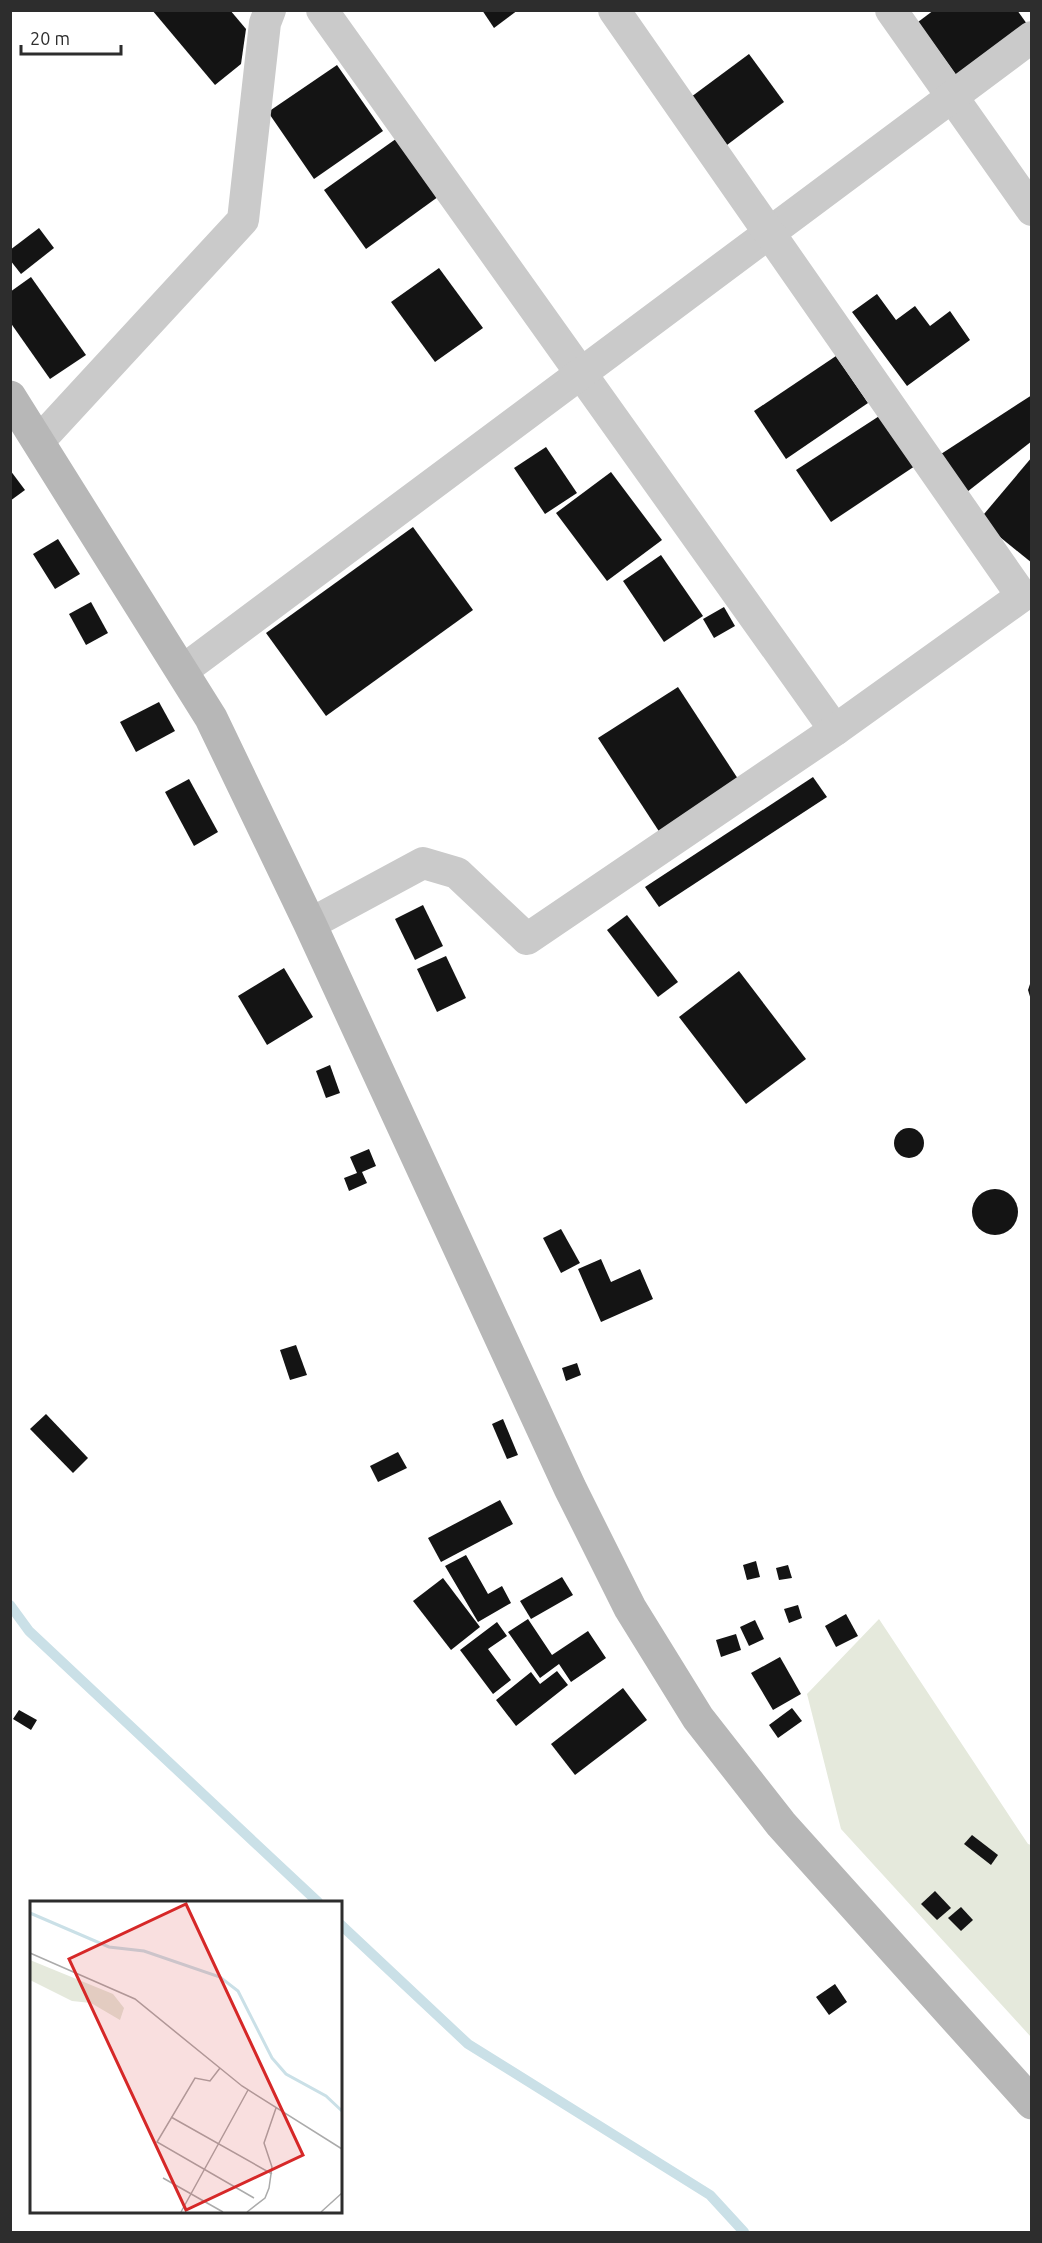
<svg xmlns="http://www.w3.org/2000/svg" width="1042" height="2243" font-family="Ubuntu,sans-serif">
<style>
.green{fill:#e5e9dc}
.lines{fill:none;stroke-linecap:round;stroke-linejoin:round}
.stream{stroke:#cae0e7;stroke-width:10}
.building{fill:#141414}
.minor{stroke:#cacaca;stroke-width:32}
.secondary{stroke:#b7b7b7;stroke-width:33}
.inset-river{fill:none;stroke:#cae0e7;stroke-width:3}
.inset-road{fill:none;stroke:#ababab;stroke-width:1.5}
.view{fill:#d62828;fill-opacity:0.15;stroke:#d62828;stroke-width:3}
.inset-edge{fill:none;stroke:#2d2d2d;stroke-width:3}
</style>
<rect width="100%" height="100%" fill="#fff"/>
<polygon class="green" points="879,1619 1028,1844 1031,1845 1031,2037 841,1829 807,1694"/>
<g class="lines">
<g class="stream">
<polyline points="10,1605 29,1631 318,1902"/>
<polyline points="340,1924 468,2044 710,2195 744,2232"/>
</g>
</g>
<g class="building">
<polygon points="152,10 230,10 246,29 241,64 215,85"/>
<polygon points="482,10 518,10 494,28"/>
<polygon points="934,10 1017,10 1032,31 961,82 918,22"/>
<polygon points="749,54 784,102 727,145 691,97"/>
<polygon points="337,65 383,131 314,179 268,112"/>
<polygon points="400,136 442,194 366,249 324,190"/>
<polygon points="39,228 54,248 21,274 10,260 10,250"/>
<polygon points="439,268 483,328 435,362 391,302"/>
<polygon points="31,277 86,355 50,379 10,322 10,292"/>
<polygon points="877,294 896,320 915,306 930,326 950,311 970,340 907,386 852,312"/>
<polygon points="836,356 868,403 786,459 754,411"/>
<polygon points="1032,395 1032,441 967,492 941,454"/>
<polygon points="887,411 921,462 831,522 796,470"/>
<polygon points="546,447 577,493 545,514 514,468"/>
<polygon points="1032,457 1032,563 979,520"/>
<polygon points="10,470 25,490 10,501"/>
<polygon points="611,472 662,540 607,581 556,513"/>
<polygon points="413,527 473,610 326,716 266,633"/>
<polygon points="58,539 80,574 55,589 33,554"/>
<polygon points="661,555 703,616 664,642 623,581"/>
<polygon points="91,602 108,633 86,645 69,614"/>
<polygon points="724,607 735,626 714,638 703,619"/>
<polygon points="678,687 742,785 662,836 598,738"/>
<polygon points="159,702 175,731 136,752 120,722"/>
<polygon points="813,777 827,797 659,907 645,887"/>
<polygon points="189,779 218,832 194,846 165,792"/>
<polygon points="423,905 443,946 415,960 395,919"/>
<polygon points="627,915 678,982 658,997 607,930"/>
<polygon points="446,956 466,998 437,1012 417,969"/>
<polygon points="284,968 313,1017 267,1045 238,996"/>
<polygon points="739,971 806,1059 746,1104 679,1017"/>
<polygon points="1031,981 1032,981 1031,1000 1028,990"/>
<polygon points="330,1065 340,1093 326,1098 316,1071"/>
<circle cx="909" cy="1143" r="15"/>
<polygon points="369,1149 376,1166 362,1172 367,1183 349,1191 344,1178 357,1173 350,1157"/>
<circle cx="995" cy="1212" r="23"/>
<polygon points="561,1229 580,1263 561,1273 543,1238"/>
<polygon points="601,1259 611,1282 640,1269 653,1299 601,1322 578,1269"/>
<polygon points="296,1345 307,1375 290,1380 280,1350"/>
<polygon points="577,1363 581,1375 566,1381 562,1368"/>
<polygon points="46,1414 88,1458 73,1473 30,1429"/>
<polygon points="503,1419 518,1455 507,1459 492,1424"/>
<polygon points="398,1452 407,1468 378,1482 370,1466"/>
<polygon points="500,1500 513,1524 441,1562 428,1538"/>
<polygon points="466,1555 488,1594 502,1586 511,1603 478,1622 445,1566"/>
<polygon points="756,1561 760,1577 747,1580 743,1565"/>
<polygon points="788,1565 792,1578 779,1580 776,1568"/>
<polygon points="562,1577 573,1595 531,1619 520,1601"/>
<polygon points="443,1578 480,1627 451,1650 413,1601"/>
<polygon points="798,1605 802,1618 789,1623 784,1609"/>
<polygon points="846,1614 858,1636 836,1647 825,1626"/>
<polygon points="528,1619 552,1655 588,1631 606,1658 571,1682 559,1664 540,1678 508,1632"/>
<polygon points="755,1620 764,1639 749,1646 740,1627"/>
<polygon points="497,1622 507,1636 488,1649 511,1680 493,1694 460,1650"/>
<polygon points="736,1634 741,1650 721,1657 716,1640"/>
<polygon points="780,1657 801,1694 773,1710 751,1673"/>
<polygon points="557,1671 568,1685 516,1726 496,1700 531,1672 540,1684"/>
<polygon points="623,1688 647,1720 575,1775 551,1744"/>
<polygon points="792,1708 802,1721 778,1738 769,1725"/>
<polygon points="19,1710 37,1720 31,1730 13,1719"/>
<polygon points="972,1835 998,1855 991,1865 964,1844"/>
<polygon points="935,1891 951,1908 937,1920 921,1904"/>
<polygon points="961,1907 973,1920 961,1931 948,1918"/>
<polygon points="835,1984 847,2002 829,2015 816,1997"/>
</g>
<g class="lines">
<g class="minor">
<polyline points="322,10 835,730"/>
<polyline points="891,10 1032,210"/>
<polyline points="40,440 243,220 265,23 270,10"/>
<polyline points="182,671 1032,37"/>
<polyline points="310,924 423,863 457,873 527,939 835,730 1022,596 614,10"/>
</g>
<polyline class="secondary" points="10,397 211,718 310,924 570,1488 630,1608 698,1718 781,1824 1032,2103"/>
</g>
<g transform="translate(30 1901)">
<rect width="312" height="312" fill="#fff"/>
<path d="M0,59L83,93L94,107L90,119L61,102L42,100L0,79Z" fill="#e5e9dc"/>
<path class="inset-river" d="M0,12L79,46L114,50L190,76L208,90L242,157L256,173L296,195L312,210"/>
<path class="inset-road" d="M0,52L105,98L212,185L312,248M190,167L180,180L165,177L127,241L224,297M141,216L242,273M133,277L193,311M151,311L218,189M217,311L235,297L239,287L242,266L234,242L246,207M291,311L312,292"/>
<path class="view" d="M156,3L273,254L156,309L39,58Z"/>
<rect width="312" height="312" class="inset-edge"/>
</g>
<rect width="1042" height="2243" fill="none" stroke="#2d2d2d" stroke-width="24"/>
<path d="M21 45v9h100v-9" fill="none" stroke="#2d2d2d" stroke-width="3"/>
<text x="30" y="45" font-size="18" fill="#2d2d2d" stroke="#ffffff" stroke-width="4.5" paint-order="stroke">20 m</text>
</svg>
